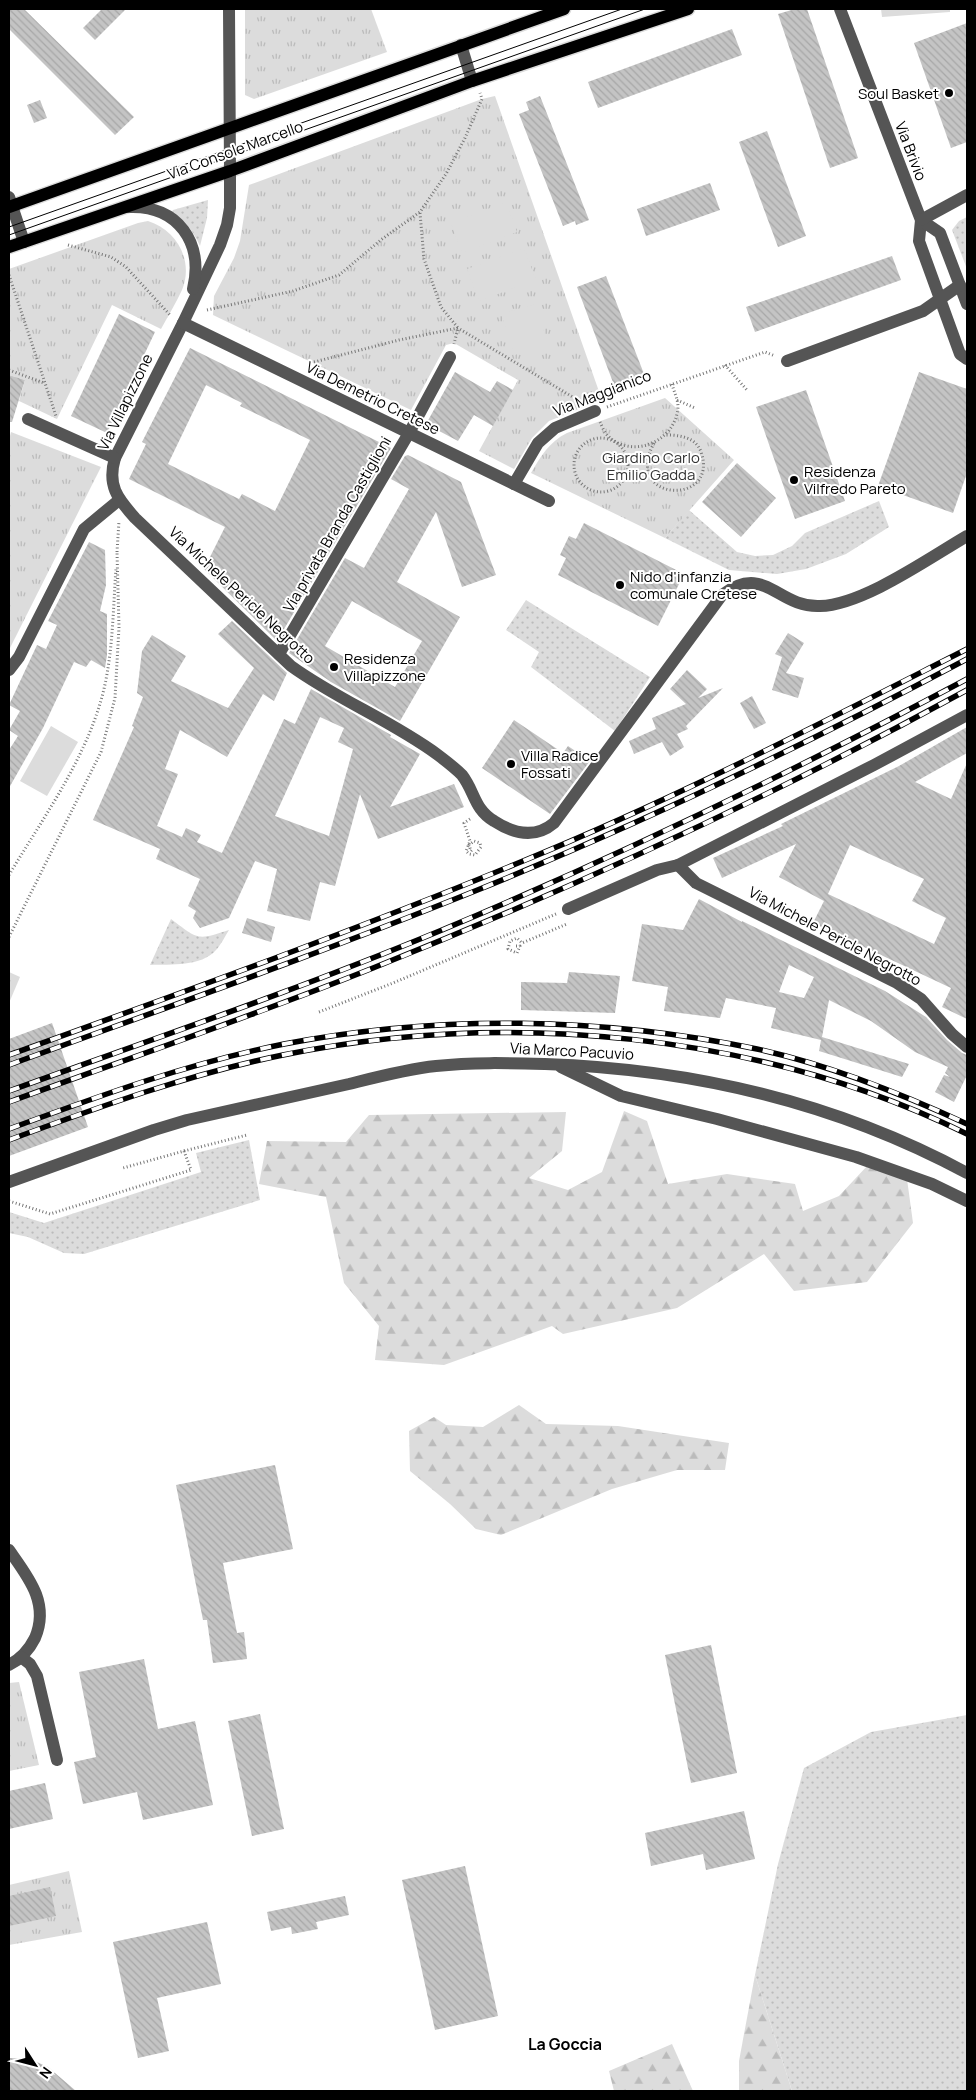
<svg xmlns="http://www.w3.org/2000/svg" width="976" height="2100" font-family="Manrope,sans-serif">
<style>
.grass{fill:url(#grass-dots)}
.forest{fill:url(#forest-firs)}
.park{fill:url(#park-tufts)}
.pitch{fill:#dcdcdc}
.building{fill:url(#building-back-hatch);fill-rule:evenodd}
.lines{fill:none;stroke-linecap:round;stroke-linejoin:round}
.major-casing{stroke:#dbdbdb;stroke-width:15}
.path{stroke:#777;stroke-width:3;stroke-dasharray:1 2.5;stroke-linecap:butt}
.minor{stroke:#555;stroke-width:12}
.major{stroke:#000;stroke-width:12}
.tram{stroke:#000;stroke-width:1}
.rail-casing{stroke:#000;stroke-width:5.5}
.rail{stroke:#fff;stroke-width:4;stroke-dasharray:11;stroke-linecap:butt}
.poi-dot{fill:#000;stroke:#fff;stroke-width:2}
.labels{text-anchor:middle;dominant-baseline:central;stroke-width:4;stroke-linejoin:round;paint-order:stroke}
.poi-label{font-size:15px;fill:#000;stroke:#fff;text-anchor:start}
.street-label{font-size:15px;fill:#000;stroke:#fff}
.park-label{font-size:15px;fill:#333;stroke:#fff}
.neighbourhood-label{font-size:16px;font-weight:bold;fill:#000;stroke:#fff}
</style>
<defs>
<pattern id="grass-dots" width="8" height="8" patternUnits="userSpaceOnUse" patternTransform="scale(1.25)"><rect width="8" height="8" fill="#dcdcdc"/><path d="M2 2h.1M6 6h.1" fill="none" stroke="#bbb" stroke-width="1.8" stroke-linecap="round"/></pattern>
<pattern id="forest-firs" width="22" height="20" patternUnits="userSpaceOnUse" patternTransform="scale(1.25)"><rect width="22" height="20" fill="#dcdcdc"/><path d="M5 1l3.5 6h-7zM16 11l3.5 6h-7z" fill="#bbb"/></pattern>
<pattern id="park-tufts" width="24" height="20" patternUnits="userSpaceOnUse" patternTransform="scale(1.25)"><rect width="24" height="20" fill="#dcdcdc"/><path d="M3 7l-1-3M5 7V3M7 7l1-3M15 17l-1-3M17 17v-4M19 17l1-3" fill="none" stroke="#bbb"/></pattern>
<pattern id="building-back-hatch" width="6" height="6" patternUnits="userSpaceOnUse" patternTransform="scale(1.25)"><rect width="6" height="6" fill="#c4c4c4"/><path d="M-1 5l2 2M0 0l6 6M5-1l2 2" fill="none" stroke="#a7a7a7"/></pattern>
</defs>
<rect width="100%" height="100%" fill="#fff"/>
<g class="grass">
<path d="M208,200L207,218L200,246C193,231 186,221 172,212L173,210Z"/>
<polygon points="967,217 967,269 952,230 959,221"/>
<polygon points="879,501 889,527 846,554 806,569 777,574 729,570 665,538 689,510 737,552 755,556 773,555 792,546 805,533"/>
<polygon points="526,600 650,677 615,731 531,667 539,652 506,630"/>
<path d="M171,919C198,939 196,941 229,930C225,936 221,945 216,950C201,967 171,964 150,965Z"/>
<polygon points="249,1140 260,1200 84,1254 64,1253 28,1237 9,1233 9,1212 44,1223 201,1172 196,1153"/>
<polygon points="967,1715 967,2091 792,2091 755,1975 778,1864 804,1768 871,1732"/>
</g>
<g class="forest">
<polygon points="624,1111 647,1121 668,1184 727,1174 795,1184 803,1211 839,1196 868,1165 907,1179 913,1223 867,1282 794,1291 764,1254 677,1308 563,1334 552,1326 444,1365 375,1360 379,1326 344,1283 326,1197 259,1184 267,1141 346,1142 369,1115 566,1112 562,1151 529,1178 568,1190 602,1172"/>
<polygon points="519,1405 546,1424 618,1426 729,1443 725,1470 677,1470 612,1489 501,1535 476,1529 450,1504 410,1471 409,1431 434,1417 446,1425 483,1427"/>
<polygon points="755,1975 792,2091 739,2091 739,2061"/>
<polygon points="672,2044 693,2091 614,2091 609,2071"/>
</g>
<g class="park">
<polygon points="245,9 371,9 387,52 254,99 245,95"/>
<polygon points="495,96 602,400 549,421 532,438 514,469 479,451 518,380 454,343 446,345 411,410 213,315 214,296 234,258 240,241 249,185 482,99"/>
<path d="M148,221C177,230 194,261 182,290C176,303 168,316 161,329L112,305L57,419L19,401L25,380L9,375V269L138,223Z"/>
<path d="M665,398L734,460L665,538L531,473C541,456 549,442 567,433Z"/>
<polygon points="11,432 101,467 9,650 9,440"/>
<polygon points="9,972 20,977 9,1003"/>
<polygon points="19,1682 39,1765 9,1771 9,1683"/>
<polygon points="69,1871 82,1932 9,1945 9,1885"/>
</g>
<g class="pitch">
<polygon points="881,9 950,9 950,12 882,17"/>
<polygon points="506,202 517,232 462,253 451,223"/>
<polygon points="524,248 536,280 479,301 467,269"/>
<polygon points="535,304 548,343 515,355 501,314"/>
<polygon points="51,726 78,742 47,796 20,781"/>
</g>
<g class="building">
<polygon points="9,9 24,9 134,117 115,135 9,29"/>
<polygon points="102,9 126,9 95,40 83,28"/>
<polygon points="795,9 807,9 858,158 830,168 778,14"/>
<polygon points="967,23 967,142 951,148 914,43"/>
<polygon points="732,29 742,55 598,108 588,82"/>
<polygon points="540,96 589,220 576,225 575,221 563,226 519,114 529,110 526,102"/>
<polygon points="40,100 47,118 34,123 27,105"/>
<polygon points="767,131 806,236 778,247 739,142"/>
<polygon points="710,183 720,210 646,236 637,209"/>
<polygon points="892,256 901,280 755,332 746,307"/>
<polygon points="606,276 644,374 614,385 577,287"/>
<polygon points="119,314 155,332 107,433 71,416"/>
<path d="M190,348L391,448L277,641L204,569L225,527L129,479L146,444L142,442ZM206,385L242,403L240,406L310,440L275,511L242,494L239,499L168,464Z"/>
<polygon points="455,372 490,392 497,381 513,390 493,426 474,415 458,441 426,424"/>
<polygon points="919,372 967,389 967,473 953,513 878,486"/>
<polygon points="9,375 25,380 12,422 9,422"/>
<polygon points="806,390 845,501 795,519 756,407"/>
<path d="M408,455L461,482L496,575L462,587L436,512L397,582L460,617L400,721L331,682L289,653L345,558L364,568L409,489L391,479L405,456ZM352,601L422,641L395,687L325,646Z"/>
<polygon points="737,463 776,498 741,537 702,502"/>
<polygon points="584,523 684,574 658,626 558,575 566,558 560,555 569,536 576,539"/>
<polygon points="89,542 105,550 106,585 100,611 107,614 107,655 105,668 91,660 86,667 74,662 43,728 9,788 9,750 18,736 9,730 20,711 9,705 37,645 46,649 57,625 48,621"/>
<path d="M232,621L287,673L274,701L263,694L227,757L180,730L165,769L178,774L157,826L182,837L186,828L201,835L197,842L222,853L284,719L295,724L311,689L391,735L390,737L420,754L390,807L454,784L464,807L378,839L360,794L335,886L320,882L310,921L267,911L277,869L255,861L229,918L200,928L193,918L196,911L188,906L200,879L156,859L160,849L93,820L134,727L132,726L143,697L137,693L142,651L152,635L186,656L171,681L228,708L254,668L218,634ZM320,717L344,728L338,742L353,749L329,836L275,816Z"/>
<polygon points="788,633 804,643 786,673 804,678 798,698 772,690 782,657 775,654"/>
<polygon points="687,670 707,689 698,698 723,688 686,726 688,729 677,734 684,747 670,756 662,742 634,754 629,741 656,729 652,718 686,704 670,689"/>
<polygon points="752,696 766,723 754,729 740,703"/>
<polygon points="514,720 563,753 568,746 590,761 550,814 482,768"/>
<path d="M967,727V753L915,782L951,799L967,763V1019L942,1007L951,988L813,923L824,901L779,877L796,844L722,878L713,858L783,826L781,824L899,766ZM850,845L924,879L912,901L946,918L934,944L828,894Z"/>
<path d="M699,899L742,922V921L885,991L926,1017L947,1040L962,1053L967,1055V1075L954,1102L935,1092L944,1075L950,1077L945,1073L948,1067L915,1052L871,1021L829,1000L822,1037L909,1064L902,1077L819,1051L821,1040L771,1028L776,1008L726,998L720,1018L664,1011L668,987L632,981L642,924L683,930ZM789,965L814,977L804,998L779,992Z"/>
<polygon points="247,918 275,927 271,942 242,933"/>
<polygon points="569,972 620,976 615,1013 521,1010 521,982 567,983"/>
<polygon points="52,1023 88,1127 9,1156 9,1039"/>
<polygon points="275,1465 293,1549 223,1563 237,1633 244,1632 247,1659 213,1663 207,1620 203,1620 176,1485"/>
<polygon points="711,1645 737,1773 691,1783 665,1655"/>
<polygon points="144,1659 158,1729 195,1721 213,1805 143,1820 137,1792 83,1804 74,1762 96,1757 79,1672"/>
<polygon points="260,1714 284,1829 252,1836 228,1721"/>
<polygon points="45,1783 53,1819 9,1829 9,1791"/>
<polygon points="744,1811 755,1859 706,1870 703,1854 651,1866 645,1833"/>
<polygon points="465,1866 498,2016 435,2030 402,1880"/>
<polygon points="50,1887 56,1916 9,1926 9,1896"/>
<polygon points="345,1896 349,1915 316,1922 318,1929 292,1934 291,1927 271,1931 267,1912"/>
<polygon points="207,1922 221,1984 157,1998 169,2051 138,2058 113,1942"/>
<polygon points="9,2058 30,2059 48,2067 76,2091 9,2091"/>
</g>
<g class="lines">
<defs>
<g id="major">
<polyline points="9,207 564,9"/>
<polyline points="9,247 230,171 472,81 688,9"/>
</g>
</defs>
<use href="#major" class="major-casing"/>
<g class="path">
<polyline points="420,213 424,259 441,307 458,328 454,344"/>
<polyline points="68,245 111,257 126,267 170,315"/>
<polyline points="9,275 56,416"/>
<polyline points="207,310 293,291 339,275 382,239 420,212 446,174 465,138 482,99 480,93"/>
<polyline points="314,362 399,340 458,328 581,402"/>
<polyline points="725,365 747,390"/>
<polyline points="9,370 44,383"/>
<polyline points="677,400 695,408"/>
<polyline points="607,407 765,352 775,356"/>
<path d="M600,422C602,426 604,432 608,436C633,460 676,441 678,407C678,399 674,392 672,384"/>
<circle cx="601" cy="465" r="27"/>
<path d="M654,443C622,503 720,506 701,452C696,437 679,435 666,435"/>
<polyline points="117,552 119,521"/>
<polyline points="470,819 464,823 470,841 466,851 469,854 475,855 481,847 480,843 474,841 469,845 471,851 473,849"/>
<path d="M9,875C43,818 86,759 103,693C113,653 113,610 116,568"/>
<polyline points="9,937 101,752 115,698 119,627 117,552"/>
<polyline points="516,946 520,946 517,953 508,949 510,941 517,938 522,943 567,924"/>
<polyline points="319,1012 393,983 556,914"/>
<polyline points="184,1151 247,1135"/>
<polyline points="9,1201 50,1214 191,1170 184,1151 123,1168"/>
</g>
<g class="minor">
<path d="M229,9L230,171V208L227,225L220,245L183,323L115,458C107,485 117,498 135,518L291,666C338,700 392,721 438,755C446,761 455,768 462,775C475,792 474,809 494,821C514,834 535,839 554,823L722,595C765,562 777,608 820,606C863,605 929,558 967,536"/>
<polyline points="840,9 921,220 919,241 960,354 967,359"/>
<polyline points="461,45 472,81"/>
<polyline points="9,197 24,242"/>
<path d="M129,207C178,205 204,243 193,289"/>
<polyline points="921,220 940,233 967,304"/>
<polyline points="921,220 967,195"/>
<polyline points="183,323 549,501"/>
<polyline points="787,361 923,311 960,285"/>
<polyline points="28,419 115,458"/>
<polyline points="514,484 538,443 555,428 595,411"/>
<polyline points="279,654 409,433 450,357"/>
<polyline points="9,670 19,657 84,529 119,500"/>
<polyline points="678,865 696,883 897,983 921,999 952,1034 967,1047"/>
<polyline points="568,909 657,870 678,865 874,765 967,715"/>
<polyline points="561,1067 621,1096 717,1119 856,1157 932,1184 967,1201"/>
<path d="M9,1182L154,1130L187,1120C241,1108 295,1096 349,1084C377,1077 407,1069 436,1066C472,1062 508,1063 545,1064C692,1069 837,1103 967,1173"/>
<path d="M9,1550C28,1577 50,1603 35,1638C29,1650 21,1659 9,1665"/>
<polyline points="21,1657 30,1664 37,1676 57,1760"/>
</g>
<use href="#major" class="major"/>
<g class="tram">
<polyline points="9,227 622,9"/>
<polyline points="9,235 645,9"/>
</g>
<defs>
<g id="rail">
<path d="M9,1055C181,993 354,931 523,861C675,799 821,723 967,649"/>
<path d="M9,1065C165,1008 321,953 475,891C643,823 807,744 967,659"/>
<path d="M9,1091C153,1039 300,989 442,930C621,855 796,770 967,679"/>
<path d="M9,1102C130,1058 253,1016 373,968C576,887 775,795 967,690"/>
<path d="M9,1129C99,1096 189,1063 284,1044C439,1014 603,1017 757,1049C830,1065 900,1093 967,1124"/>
<path d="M9,1140C99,1107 189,1074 283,1055C506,1009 762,1033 967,1134"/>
</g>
</defs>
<use href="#rail" class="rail-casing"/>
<use href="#rail" class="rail"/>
</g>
<g class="poi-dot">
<circle cx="949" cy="93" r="5"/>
<circle cx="794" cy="480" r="5"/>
<circle cx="620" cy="585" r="5"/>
<circle cx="334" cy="667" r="5"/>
<circle cx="511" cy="764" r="5"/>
</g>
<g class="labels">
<g class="poi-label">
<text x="939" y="93" text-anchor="end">Soul Basket</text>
<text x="804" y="471">Residenza<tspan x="804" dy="17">Vilfredo Pareto</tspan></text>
<text x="630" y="576">Nido d'infanzia<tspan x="630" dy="17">comunale Cretese</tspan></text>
<text x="344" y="658">Residenza<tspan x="344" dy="17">Villapizzone</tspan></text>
<text x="521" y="755">Villa Radice<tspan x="521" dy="17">Fossati</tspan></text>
</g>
<g class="street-label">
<text transform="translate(235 150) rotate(-20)">Via Console Marcello</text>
<text transform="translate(911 151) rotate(69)">Via Brivio</text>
<text transform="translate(602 393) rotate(-21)">Via Maggianico</text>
<text transform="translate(373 398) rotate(26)">Via Demetrio Cretese</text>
<text transform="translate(125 402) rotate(-64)">Via Villapizzone</text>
<text transform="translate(337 524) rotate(-60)">Via privata Branda Castiglioni</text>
<text transform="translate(242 595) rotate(43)">Via Michele Pericle Negrotto</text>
<text transform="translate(835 936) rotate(28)">Via Michele Pericle Negrotto</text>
<text transform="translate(572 1051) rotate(3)">Via Marco Pacuvio</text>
</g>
<g class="park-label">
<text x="651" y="457">Giardino Carlo<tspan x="651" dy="17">Emilio Gadda</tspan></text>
</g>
<g class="neighbourhood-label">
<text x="565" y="2044">La Goccia</text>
</g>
</g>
<rect width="976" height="2100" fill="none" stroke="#000000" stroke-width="20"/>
<g transform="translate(35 2065) rotate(126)" stroke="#ffffff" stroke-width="4" paint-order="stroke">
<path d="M0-4L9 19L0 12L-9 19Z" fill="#000000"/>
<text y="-8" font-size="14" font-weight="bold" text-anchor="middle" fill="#000000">N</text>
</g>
</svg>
